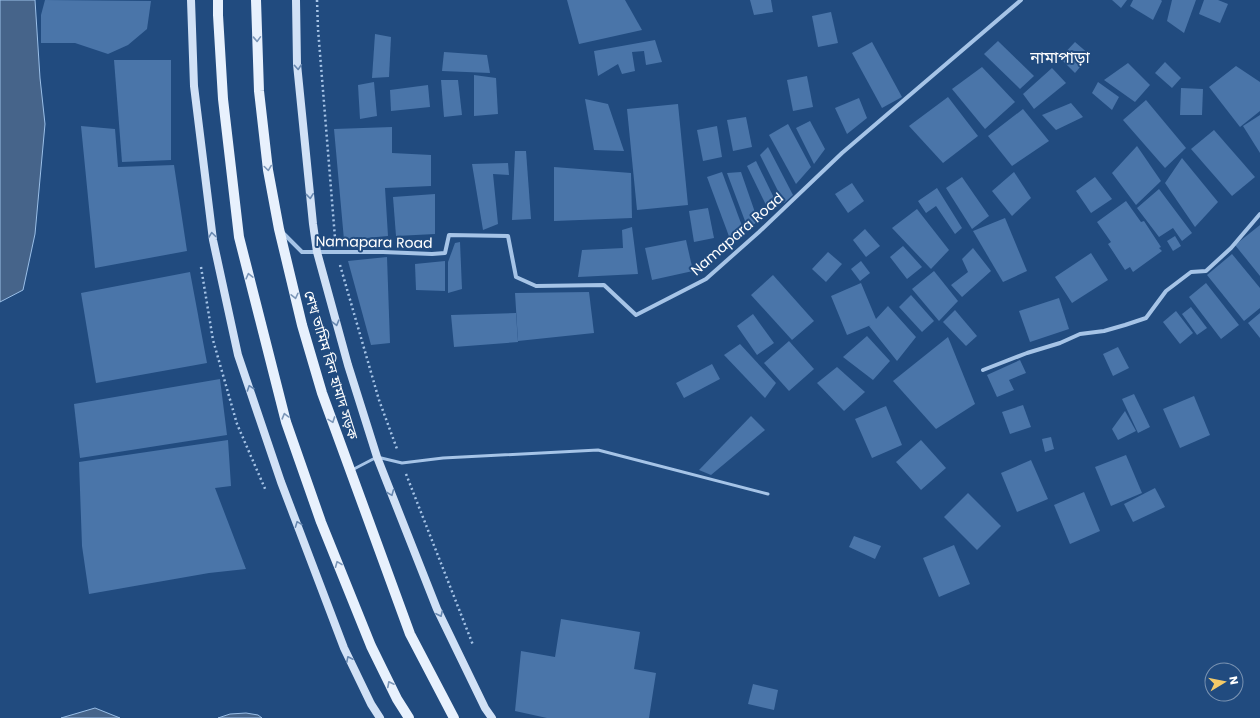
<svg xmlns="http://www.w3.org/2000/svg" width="1260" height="718" font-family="Poppins,'Noto Sans Bengali',sans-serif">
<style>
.water{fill:#46648a;stroke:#9abfe8}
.building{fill:#4a75a9}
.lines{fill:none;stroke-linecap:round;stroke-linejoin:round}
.path{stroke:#a6c4e7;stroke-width:2.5;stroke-dasharray:2 3;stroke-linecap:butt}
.service{stroke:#a6c4e7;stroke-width:3}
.minor{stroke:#a6c4e7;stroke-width:4}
.secondary{stroke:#d1e1f6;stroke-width:8}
.primary{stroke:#e8f1fd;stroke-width:10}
.oneway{stroke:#7b96b8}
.oneway2{stroke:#6787af}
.labels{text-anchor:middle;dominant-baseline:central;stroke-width:4;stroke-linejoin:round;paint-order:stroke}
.street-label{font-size:14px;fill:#fff;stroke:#214b7f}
.quarter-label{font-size:16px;fill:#fff;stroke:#214b7f}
</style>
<rect width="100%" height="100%" fill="#214b7f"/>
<g class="water">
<polygon points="0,0 35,0 40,78 45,124 35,234 23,290 0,302"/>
<polygon points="95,708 120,718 61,718"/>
<polygon points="246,713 258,715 262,718 218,718 230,714"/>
</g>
<g class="building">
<polygon points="45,0 151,1 147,29 128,45 108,54 75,43 41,43 41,15"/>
<polygon points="567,0 625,0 642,30 579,44"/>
<polygon points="750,0 771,0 773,12 754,15"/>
<polygon points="1112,0 1127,0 1121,8"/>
<polygon points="1133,0 1161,0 1162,1 1153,20 1130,6"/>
<polygon points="1172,0 1196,0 1184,33 1167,21"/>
<polygon points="1204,0 1218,0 1228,4 1220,23 1199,14"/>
<polygon points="831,12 838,43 818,47 812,16"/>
<polygon points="375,34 391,37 389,77 372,78"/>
<polygon points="655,40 662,62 646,65 644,51 632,52 635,71 622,74 618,64 598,76 594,51"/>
<polygon points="998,41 1034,76 1020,89 984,54"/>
<polygon points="872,42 902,97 882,108 852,53"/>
<polygon points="1075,42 1090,55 1075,73 1060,58"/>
<polygon points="444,52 487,55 490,73 442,71"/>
<polygon points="114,60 171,60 171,160 122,162"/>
<polygon points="1165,62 1181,78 1172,88 1155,73"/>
<polygon points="1128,63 1150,85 1135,102 1104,80"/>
<polygon points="1236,66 1260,82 1260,111 1240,127 1209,87"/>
<polygon points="982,67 1015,102 985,129 952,89"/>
<polygon points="1052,68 1066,83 1034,109 1023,94"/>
<polygon points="474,75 496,78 498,114 474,116"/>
<polygon points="807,76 813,107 793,111 787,80"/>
<polygon points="441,80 458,80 462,115 444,117"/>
<polygon points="374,82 377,116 360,119 358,85"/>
<polygon points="1098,82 1119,97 1112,110 1092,93"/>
<polygon points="428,85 430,107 391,111 390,90"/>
<polygon points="1181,88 1203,89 1202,115 1180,115"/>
<polygon points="948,97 978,136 943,163 909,126"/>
<polygon points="859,98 867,118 847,134 835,108"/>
<polygon points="585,99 608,104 624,151 594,150"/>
<polygon points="1146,100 1186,148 1165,168 1123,120"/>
<polygon points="1071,103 1083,117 1056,130 1042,115"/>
<polygon points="678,104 688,205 637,210 627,109"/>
<polygon points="1023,109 1049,141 1012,166 988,136"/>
<polygon points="1260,115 1260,153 1243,126"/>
<polygon points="746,117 752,147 733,151 727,120"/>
<polygon points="810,121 825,149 814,164 796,128"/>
<polygon points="788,124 811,167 796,184 769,135"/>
<polygon points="81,126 115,129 118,167 174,165 187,251 95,268"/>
<polygon points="717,126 722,157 703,161 697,130"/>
<polygon points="392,127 392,153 431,155 431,186 385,188 388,236 344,240 334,129"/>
<polygon points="1214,130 1255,177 1232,196 1191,149"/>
<polygon points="1137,146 1161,181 1136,205 1112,173"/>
<polygon points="768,147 793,195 784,203 760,155"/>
<polygon points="515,151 526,151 531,219 512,220"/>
<polygon points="1182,158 1218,202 1195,227 1165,183"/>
<polygon points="756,161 775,200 766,205 747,166"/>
<polygon points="508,163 509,175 493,174 498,224 483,230 472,164"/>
<polygon points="554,167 631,173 632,218 554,221"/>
<polygon points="722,172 745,234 730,239 707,177"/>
<polygon points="741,172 758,221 748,229 727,173"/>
<polygon points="1014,172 1031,198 1012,216 992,191"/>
<polygon points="962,177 989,216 972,229 946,188"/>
<polygon points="1095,177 1112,199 1091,213 1076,191"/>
<polygon points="852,183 864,201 848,213 835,194"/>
<polygon points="937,188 962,228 955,234 936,206 926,213 918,201"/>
<polygon points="1159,189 1192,233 1182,241 1173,228 1159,237 1137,208"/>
<polygon points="435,194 435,234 396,236 393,197"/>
<polygon points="1126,201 1141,222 1144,221 1161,247 1159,248 1162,251 1133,272 1130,267 1125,270 1108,244 1111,242 1097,222"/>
<polygon points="708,208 714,238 694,242 689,211"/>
<polygon points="917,209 949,250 931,269 892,228"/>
<polygon points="1005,218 1027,271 1003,282 973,231"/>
<polygon points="1260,225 1260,276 1235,245"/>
<polygon points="632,227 638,274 578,277 582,250 623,248 622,230"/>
<polygon points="865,229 880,246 866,257 853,240"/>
<polygon points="1175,236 1181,246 1173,251 1167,241"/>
<polygon points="686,240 693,271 652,280 645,248"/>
<polygon points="460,242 462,289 448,293 448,262 455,243"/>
<polygon points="903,246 922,267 907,279 890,257"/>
<polygon points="973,248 991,271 962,297 951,285 968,272 962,259"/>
<polygon points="828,252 842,264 826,282 812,269"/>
<polygon points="1091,253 1108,280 1072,303 1055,277"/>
<polygon points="1232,254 1260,288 1260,308 1244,321 1207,275"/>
<polygon points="387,257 390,343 371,345 348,261"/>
<polygon points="445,261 445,291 416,290 415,264"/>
<polygon points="861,261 870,273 860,281 851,269"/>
<polygon points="934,271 958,301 939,321 912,289"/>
<polygon points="190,272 207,363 96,383 81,293"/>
<polygon points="773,275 814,321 792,340 751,295"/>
<polygon points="861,283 876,319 888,306 916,337 897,361 869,326 871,325 847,335 831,296"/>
<polygon points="1206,283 1239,325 1221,339 1189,297"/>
<polygon points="589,292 594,333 518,341 515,293"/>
<polygon points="911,295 934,321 922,332 899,307"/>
<polygon points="1059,298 1069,329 1030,342 1019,311"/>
<polygon points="1191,307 1207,328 1197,335 1182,314"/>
<polygon points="955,310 977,336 966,346 943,322"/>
<polygon points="1176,311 1193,333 1180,344 1163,322"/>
<polygon points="516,313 518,342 454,347 451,315"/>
<polygon points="1260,313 1260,338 1248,323"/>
<polygon points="753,314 774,343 757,355 737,326"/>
<polygon points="867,336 890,361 873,380 843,357"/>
<polygon points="948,337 975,404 936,429 893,381"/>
<polygon points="789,341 814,369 789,391 764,363"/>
<polygon points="740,344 776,383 765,398 724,355"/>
<polygon points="1118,347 1129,368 1113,376 1103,354"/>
<polygon points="1020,360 1026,373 1009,380 1014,390 997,397 987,375"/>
<polygon points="712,364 720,379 684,398 676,383"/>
<polygon points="837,367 865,392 844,411 817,383"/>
<polygon points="220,379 227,435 80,458 74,404"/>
<polygon points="1134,394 1150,427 1138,433 1122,399"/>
<polygon points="1194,396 1210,435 1180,448 1163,409"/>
<polygon points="1023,405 1031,427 1010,434 1002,412"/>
<polygon points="886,406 902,445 872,458 855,419"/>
<polygon points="1125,411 1136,431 1118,440 1112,429"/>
<polygon points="751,416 765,430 711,475 699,470"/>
<polygon points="1051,437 1054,449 1045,452 1042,439"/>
<polygon points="228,440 231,486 215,488 246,569 209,573 89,594 82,546 79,462"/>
<polygon points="921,440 946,468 921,490 896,462"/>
<polygon points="1126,455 1142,493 1111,506 1095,467"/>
<polygon points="1031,460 1048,499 1017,512 1001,473"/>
<polygon points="1155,488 1165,507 1133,522 1124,504"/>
<polygon points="1084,492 1100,531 1070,544 1054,505"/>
<polygon points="968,493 1001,526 977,550 944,517"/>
<polygon points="854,536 881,546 875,559 849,547"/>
<polygon points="954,545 970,584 939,597 923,558"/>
<polygon points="561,619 640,632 634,669 656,673 649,718 547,718 515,711 521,651 555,657"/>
<polygon points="753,684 778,690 774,710 748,704"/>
</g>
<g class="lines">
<g class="path">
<polyline points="317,0 318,29 335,238"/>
<polyline points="340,265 379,400 397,449"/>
<polyline points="201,267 213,340 237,424 266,491"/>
<polyline points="406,474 473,645"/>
</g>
<polyline class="service" points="352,470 377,457 402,463 443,458 598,450 768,494"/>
<g class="minor">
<polyline points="282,232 302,252 383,252 432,254 445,253 449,235 508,236 516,277 536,286 604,285 636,315 706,279 759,232 842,153 1021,0"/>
<polyline points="983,370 1027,353 1060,343 1080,334 1104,331 1125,325 1146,318 1166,291 1191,272 1206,271 1231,248 1260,214"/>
</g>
<g class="secondary">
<polyline points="191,0 194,86 213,240 238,355 281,482 344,648 371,704 380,718"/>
<polyline points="296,0 297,64 313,224 317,252 348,365 377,457 437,609 485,708 492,718"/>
</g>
<g class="primary">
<polyline points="218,0 218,15 223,99 239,237 286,422 321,522 371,646 397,699 409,718"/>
<polyline points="256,0 259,91 268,170 279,229 302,325 322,393 410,634 454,718"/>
</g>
</g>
<defs><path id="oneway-chevron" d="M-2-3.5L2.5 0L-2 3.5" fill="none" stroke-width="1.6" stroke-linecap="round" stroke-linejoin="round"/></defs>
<g class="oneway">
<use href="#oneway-chevron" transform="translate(257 39) rotate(88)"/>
<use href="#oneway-chevron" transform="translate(268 168) rotate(82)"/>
<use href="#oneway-chevron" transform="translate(249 276) rotate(-104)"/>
<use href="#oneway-chevron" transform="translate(295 296) rotate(77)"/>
<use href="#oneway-chevron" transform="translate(285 416) rotate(-105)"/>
<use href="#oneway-chevron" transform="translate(332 420) rotate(70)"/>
<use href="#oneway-chevron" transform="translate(338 564) rotate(-112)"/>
<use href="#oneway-chevron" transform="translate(390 684) rotate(-117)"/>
</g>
<g class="oneway2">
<use href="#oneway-chevron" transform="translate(298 67) rotate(86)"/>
<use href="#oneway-chevron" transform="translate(310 196) rotate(84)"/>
<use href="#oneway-chevron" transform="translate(212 235) rotate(-98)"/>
<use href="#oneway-chevron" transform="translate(336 323) rotate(75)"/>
<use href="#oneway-chevron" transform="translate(250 388) rotate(-109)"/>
<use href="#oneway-chevron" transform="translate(391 493) rotate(68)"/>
<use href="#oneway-chevron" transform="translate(298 524) rotate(-111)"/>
<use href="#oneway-chevron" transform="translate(440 614) rotate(65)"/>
<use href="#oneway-chevron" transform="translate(349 659) rotate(-116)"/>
</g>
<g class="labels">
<g class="street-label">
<text transform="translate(737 234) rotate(-41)">Namapara Road</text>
<text transform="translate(374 242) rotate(1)">Namapara Road</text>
<text transform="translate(331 365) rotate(73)">শেখ তামিম বিন হামাদ সড়ক</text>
</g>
<g class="quarter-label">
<text x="1060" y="57">নামাপাড়া</text>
</g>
</g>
<g transform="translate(1224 682) rotate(80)"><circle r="19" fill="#214b7f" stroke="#7a93b2"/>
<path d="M0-3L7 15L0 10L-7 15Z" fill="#f4ca68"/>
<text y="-6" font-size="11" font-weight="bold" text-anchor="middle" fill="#ffffff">N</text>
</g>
</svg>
